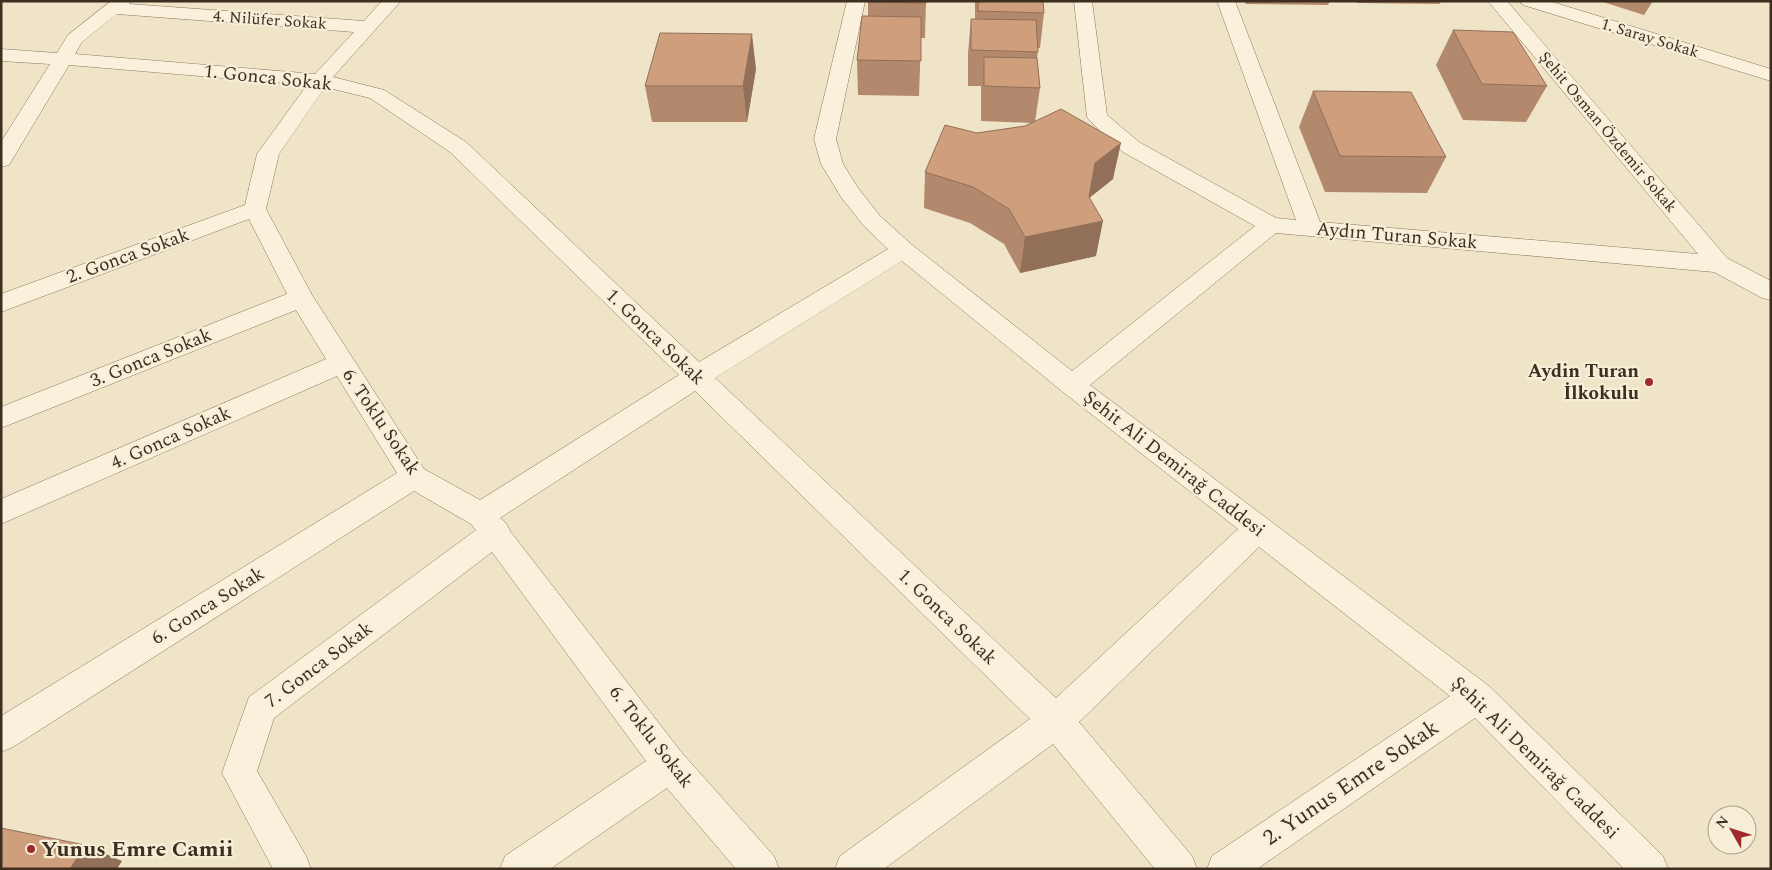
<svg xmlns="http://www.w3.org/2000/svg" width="1772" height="870" font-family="Spectral,serif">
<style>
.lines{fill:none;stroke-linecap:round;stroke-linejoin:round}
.minor-casing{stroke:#8d765c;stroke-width:1}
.minor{fill:#faf1dc;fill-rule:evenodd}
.wall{fill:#b2896c}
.shaded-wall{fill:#916f58}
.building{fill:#cf9f7d;stroke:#916f58}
.poi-dot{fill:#9e2a2b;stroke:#f7eed8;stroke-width:2}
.labels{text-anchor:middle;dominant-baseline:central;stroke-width:4.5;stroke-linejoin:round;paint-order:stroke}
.far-street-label{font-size:16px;fill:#3d2e20;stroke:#f7eed8}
.street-label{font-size:19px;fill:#3d2e20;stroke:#f7eed8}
.poi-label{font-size:19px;font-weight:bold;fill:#3d2e20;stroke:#f7eed8;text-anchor:end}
.near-street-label{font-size:22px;fill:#3d2e20;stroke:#f7eed8}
.near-poi-label{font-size:22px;font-weight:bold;fill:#3d2e20;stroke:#f7eed8;text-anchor:start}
</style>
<rect width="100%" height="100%" fill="#f0e4c8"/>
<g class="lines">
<defs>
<g id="minor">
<path d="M111,1H131L129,4L364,21L382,1H401L333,77L384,90L466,142L699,362L888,249L864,226L841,197L821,164L814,139L847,1H865L836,139L843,164L858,188L880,216L911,244L1072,371L1255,226L1123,152L1090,121L1087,117L1074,1H1092L1107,115L1139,142L1276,218L1296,220L1217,1H1235L1320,222L1698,254L1488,1H1507L1727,258L1771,281V300L1762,298L1714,272L1276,233L1090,385L1489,686L1663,856L1668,869H1624L1475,718L1257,869H1207L1212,856L1450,696L1259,547L1079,722L1192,856L1197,869H1155L1053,744L884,869H835L840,856L1030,719L695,391L500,518L506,523L510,531L682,753L774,856L779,869H736L667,788L550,869H500L505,856L646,761L492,552L274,718L257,771L306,856L311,869H273L222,773L249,697L476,530L471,524L414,491L13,747L1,752V716L397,473L337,376L1,524V499L326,359L296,310L1,428V407L287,294L249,219L1,312V294L245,205L257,154L307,85L69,65L9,165L1,167V142L50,64L1,61V49L57,53L68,35ZM117,14L354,32L315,74L75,54L82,42ZM325,87L370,98L450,152L679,375L480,500L424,469L312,295L266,209L279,154ZM902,261L1063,392L1238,529L1056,698L715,378Z"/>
<polygon points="1520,1 1549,1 1771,69 1771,81 1523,5"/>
</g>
</defs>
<use href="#minor" class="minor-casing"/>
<use href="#minor" class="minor"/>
</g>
<g class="wall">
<polygon points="868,1 926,1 925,38 921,38 919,96 858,95 857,60 868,17"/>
<polygon points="975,1 1043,1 1044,13 1040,48 1038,48 1037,60 1040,88 1035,122 1113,179 1090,197 1096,256 1020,273 1004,244 970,223 924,208 925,172 977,133 1025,126 1032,123 981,121 981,86 968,86 968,53 971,19 975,19"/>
<polygon points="1244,1 1330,1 1328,5 1246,4"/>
<polygon points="1356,1 1441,1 1440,4 1357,3"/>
<polygon points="1600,1 1653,1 1644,15"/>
<polygon points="1453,30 1547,86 1526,122 1463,120 1436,65"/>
<polygon points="756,69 747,122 652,122 645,86"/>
<polygon points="1313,91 1446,157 1427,193 1325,192 1299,127"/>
</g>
<g class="shaded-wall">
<polygon points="752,34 756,69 747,122 743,86"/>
<polygon points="1121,143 1113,179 1088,199 1095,163"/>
<polygon points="1103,221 1096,256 1020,273 1025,237"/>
<polygon points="85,845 122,861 117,869 70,869"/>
</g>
<g class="building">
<polygon points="868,1 926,1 926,3 867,2"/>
<polygon points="978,1 1043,1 1044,13 978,11"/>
<polygon points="862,16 921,17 921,61 857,60"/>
<polygon points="971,19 1036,20 1038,52 971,50"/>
<polygon points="1453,30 1513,32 1547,86 1482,84"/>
<polygon points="660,33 752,34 743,86 645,86"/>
<polygon points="984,57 1037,58 1040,88 984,86"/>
<polygon points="1313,91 1411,92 1446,157 1340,156"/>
<polygon points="1061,109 1121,143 1095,163 1089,197 1103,221 1025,237 1009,209 973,187 925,172 945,125 977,133 1025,126"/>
<polygon points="1,828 85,845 70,869 1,869"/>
</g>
<g class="poi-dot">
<circle cx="1649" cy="382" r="5"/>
<circle cx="31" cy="849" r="5"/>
</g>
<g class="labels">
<g class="far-street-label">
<text transform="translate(270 20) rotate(4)">4. Nilüfer Sokak</text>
<text transform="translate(1650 38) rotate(17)">1. Saray Sokak</text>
<text transform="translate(1608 132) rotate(50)">Şehit Osman Özdemir Sokak</text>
</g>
<g class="street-label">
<text transform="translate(268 78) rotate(6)">1. Gonca Sokak</text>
<text transform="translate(1397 236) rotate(5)">Aydın Turan Sokak</text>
<text transform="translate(128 256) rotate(-20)">2. Gonca Sokak</text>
<text transform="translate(655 337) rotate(44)">1. Gonca Sokak</text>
<text transform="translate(151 358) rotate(-22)">3. Gonca Sokak</text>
<text transform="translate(381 422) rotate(56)">6. Toklu Sokak</text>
<text transform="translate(171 438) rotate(-24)">4. Gonca Sokak</text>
<text transform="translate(1174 464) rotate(38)">Şehit Ali Demirağ Caddesi</text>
<text transform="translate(208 606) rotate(-32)">6. Gonca Sokak</text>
<text transform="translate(947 617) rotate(44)">1. Gonca Sokak</text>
<text transform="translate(319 665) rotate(-37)">7. Gonca Sokak</text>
<text transform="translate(651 737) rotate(52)">6. Toklu Sokak</text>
<text transform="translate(1535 758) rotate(44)">Şehit Ali Demirağ Caddesi</text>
</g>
<g class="poi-label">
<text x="1639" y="371">Aydin Turan<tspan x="1639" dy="22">İlkokulu</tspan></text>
</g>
<g class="near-street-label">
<text transform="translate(1351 783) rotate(-34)">2. Yunus Emre Sokak</text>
</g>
<g class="near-poi-label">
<text x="41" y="849">Yunus Emre Camii</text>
</g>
</g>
<rect width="1772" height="870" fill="none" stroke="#3d2e20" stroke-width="5"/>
<g transform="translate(1732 830) rotate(309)"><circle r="24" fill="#f7eed8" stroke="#ada18e"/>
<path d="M0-4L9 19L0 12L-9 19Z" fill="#9e2a2b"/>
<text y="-8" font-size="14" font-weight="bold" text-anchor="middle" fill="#3d2e20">N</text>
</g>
</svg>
